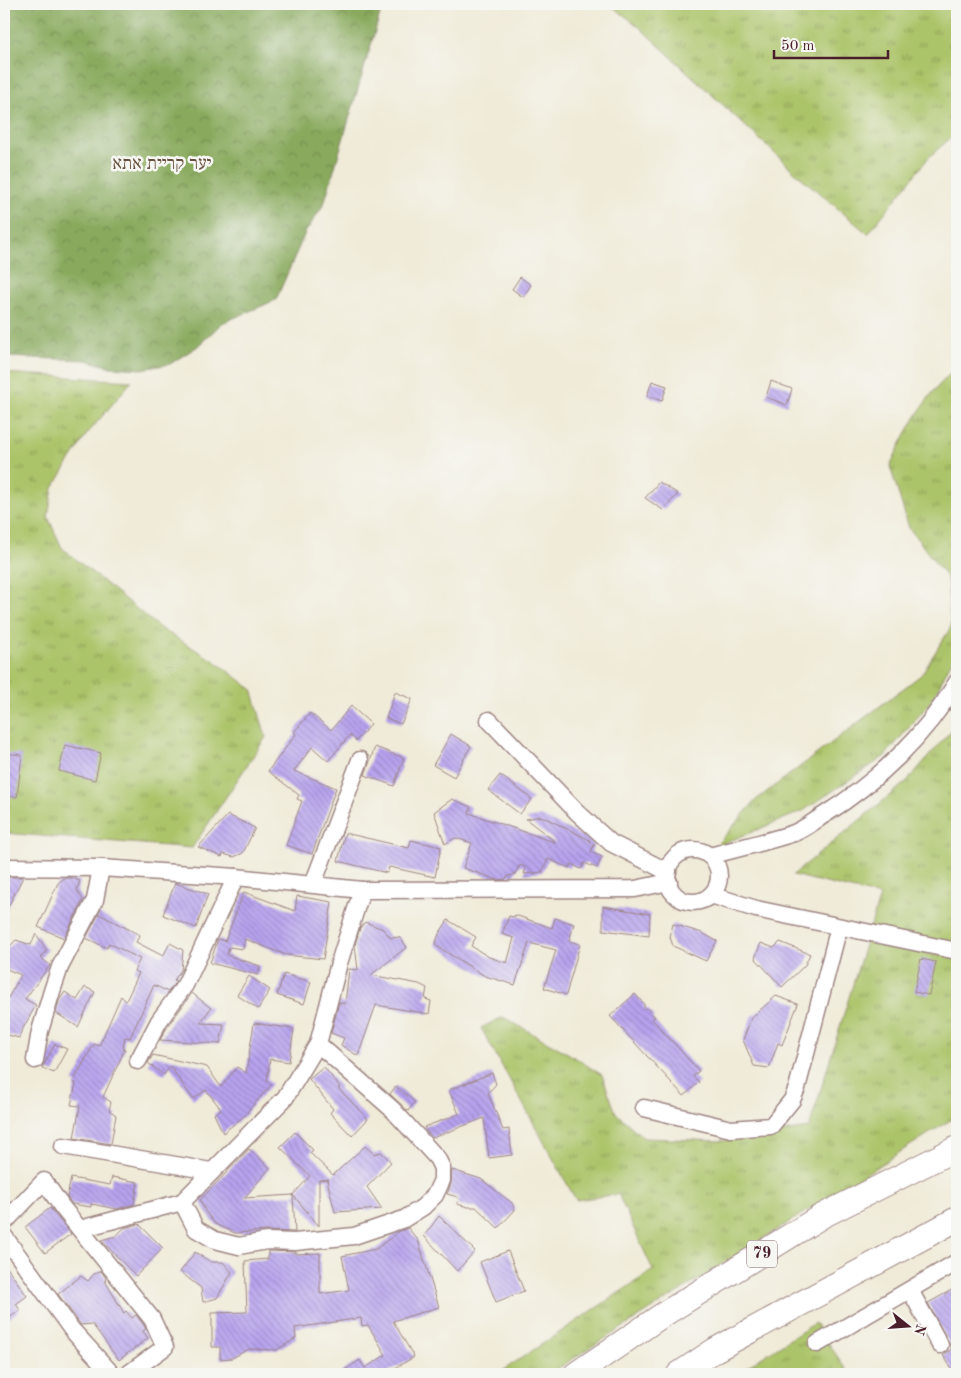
<svg xmlns="http://www.w3.org/2000/svg" width="961" height="1378" font-family="'Old Standard TT','Frank Ruhl Libre',serif">
<style>
.grass{fill:url(#grass-tufts);stroke:#7b724a}
.forest{fill:url(#forest-crowns);stroke:#6a6444}
.building{fill:url(#building-back-hatch)}
.lines{fill:none;stroke-linecap:round;stroke-linejoin:round}
.minor-casing{stroke:#9d8582;stroke-width:19}
.highway-casing{stroke:#9d8582;stroke-width:26}
.minor{stroke:#fff;stroke-width:16}
.highway{stroke:#fff;stroke-width:24}
.labels{text-anchor:middle;dominant-baseline:central;stroke-width:5;stroke-linejoin:round;paint-order:stroke}
.shield{fill:#f6f6f2;stroke:#7e6067;stroke-width:1}
.shield-label{font-size:16px;font-weight:bold;fill:#4a1f2b}
.park-label{font-size:18px;fill:#67513e;stroke:#f6f6f2}
</style>
<defs>
<pattern id="grass-tufts" width="24" height="20" patternUnits="userSpaceOnUse" patternTransform="scale(1.25)"><rect width="24" height="20" fill="#acc469"/><path d="M3 7l-1-3M5 7V3M7 7l1-3M15 17l-1-3M17 17v-4M19 17l1-3" fill="none" stroke="#8e9f57"/></pattern>
<pattern id="forest-crowns" width="20" height="18" patternUnits="userSpaceOnUse" patternTransform="scale(1.25)"><rect width="20" height="18" fill="#89aa5d"/><path d="M2 6a3 3 0 1 1 6 0M12 15a3 3 0 1 1 6 0" fill="none" stroke="#728a4d"/></pattern>
<pattern id="building-back-hatch" width="6" height="6" patternUnits="userSpaceOnUse" patternTransform="scale(1.25)"><rect width="6" height="6" fill="#b7a3ef"/><path d="M-1 5l2 2M0 0l6 6M5-1l2 2" fill="none" stroke="#9784c2"/></pattern>
</defs>
<rect width="100%" height="100%" fill="#f6f6f2"/>
<filter id="ink" filterUnits="userSpaceOnUse"><feTurbulence type="fractalNoise" baseFrequency=".02" numOctaves="2"/><feDisplacementMap in="SourceGraphic" scale="10" xChannelSelector="R" yChannelSelector="G"/><feConvolveMatrix kernelMatrix="1 2 1 2 8 2 1 2 1" color-interpolation-filters="sRGB"/></filter>
<filter id="wash" filterUnits="userSpaceOnUse"><feTurbulence type="fractalNoise" baseFrequency=".0096" numOctaves="4" result="noise"/><feDisplacementMap in="SourceGraphic" scale="20" xChannelSelector="R" yChannelSelector="G"/><feGaussianBlur stdDeviation="1.12" result="paint"/><feColorMatrix in="noise" values="0 0 0 0 0 0 0 0 0 0 0 0 0 0 0 0 0 1.4 0 .05"/><feComposite in="paint" operator="in"/></filter>
<g filter="url(#wash)">
<rect width="100%" height="100%" fill="#f0ebd8"/>
<g class="grass">
<polygon points="609,4 951,4 957,7 957,132 929,157 868,234 798,175 637,25"/>
<path d="M957,368V650L932,700L885,756L803,811L715,847L756,800L921,675L951,627L947,578L909,528L890,466C907,430 926,393 957,368Z"/>
<polygon points="4,373 132,381 87,434 53,488 48,517 62,548 160,628 216,662 252,689 266,737 192,848 4,833"/>
<polygon points="957,724 957,1116 549,1374 500,1374 499,1373 653,1270 618,1194 576,1200 481,1028 503,1017 571,1055 602,1075 616,1113 644,1138 721,1141 809,1128 880,896 793,875 907,781"/>
<polygon points="815,1323 849,1374 736,1374"/>
</g>
<polygon class="forest" points="4,4 383,4 324,204 305,233 276,300 222,323 198,346 170,364 142,369 110,367 86,360 4,357"/>
<g id="blocks">
<g class="building">
<polygon points="520,277 531,285 523,297 512,289"/>
<polygon points="652,381 667,386 662,401 647,396"/>
<polygon points="771,381 792,389 787,405 766,397"/>
<polygon points="659,482 678,494 663,510 645,498"/>
<polygon points="395,692 412,699 401,724 386,718"/>
<polygon points="351,706 371,724 356,741 350,735 328,761 312,747 294,771 336,788 312,854 286,845 302,801 297,799 299,795 268,771 296,734 294,732 310,713 331,730"/>
<polygon points="451,734 471,746 454,777 433,765"/>
<polygon points="65,745 101,753 95,780 59,771"/>
<polygon points="375,747 404,758 394,786 365,775"/>
<polygon points="4,753 22,755 17,797 4,796"/>
<polygon points="500,775 532,799 520,814 488,790"/>
<polygon points="452,799 471,807 469,813 557,843 526,819 541,816 588,839 594,845 591,852 602,857 597,868 584,863 581,869 571,864 569,868 548,859 542,872 524,874 526,868 520,865 514,875 508,876 506,879 498,880 463,868 472,843 455,838 445,844 434,812"/>
<polygon points="228,815 255,828 243,853 234,857 223,854 222,857 198,847"/>
<polygon points="345,833 409,848 411,840 441,847 435,877 389,867 387,873 338,861"/>
<polygon points="4,877 23,877 4,915"/>
<polygon points="64,878 72,878 80,881 77,890 83,900 64,938 38,927 58,883"/>
<polygon points="175,883 208,894 196,928 163,915"/>
<polygon points="244,892 295,911 297,896 332,902 323,959 286,955 245,939 243,949 229,947 227,955 260,966 258,975 210,963 218,939 225,941"/>
<polygon points="603,906 650,914 649,936 603,930"/>
<polygon points="99,914 140,935 136,942 163,956 170,943 183,950 181,970 174,980 176,981 168,992 154,985 130,1038 125,1037 123,1048 125,1049 103,1097 111,1102 109,1110 116,1115 111,1144 74,1138 80,1106 71,1105 76,1083 73,1082 94,1044 99,1046 121,996 126,1001 139,973 134,971 140,959 109,943 107,948 86,938"/>
<polygon points="515,915 552,928 555,918 574,924 569,941 580,944 566,995 544,988 556,950 529,943 515,985 485,976 435,945 439,934 448,920 476,937 471,946 489,957 507,963 514,938 502,934 509,916 514,917"/>
<polygon points="365,922 383,929 391,938 399,937 407,947 371,975 419,984 427,988 425,999 431,1001 429,1014 376,1005 358,1056 341,1045 344,1038 331,1033 339,1002 345,1004 349,969 358,970 355,945 360,928"/>
<polygon points="673,924 702,933 717,941 706,961 673,946 670,937"/>
<polygon points="36,934 47,950 41,958 50,965 25,999 36,1005 21,1032 19,1038 4,1034 4,1005 21,975 4,968 4,952 16,940 31,945"/>
<polygon points="780,942 810,954 805,965 782,987 755,958 761,943 774,948"/>
<polygon points="921,959 936,962 929,995 914,992"/>
<polygon points="284,974 311,982 304,1004 277,995"/>
<polygon points="249,976 270,990 258,1009 237,995"/>
<polygon points="85,987 95,992 78,1027 56,1013 59,1001 65,992 77,1000"/>
<polygon points="192,993 211,1008 200,1023 224,1024 220,1044 160,1040 168,1026"/>
<polygon points="635,994 644,1004 644,1008 648,1009 655,1017 652,1019 699,1071 693,1076 699,1082 684,1096 610,1016"/>
<polygon points="776,996 798,1004 782,1045 778,1043 769,1068 754,1066 743,1040 751,1018"/>
<polygon points="254,1023 294,1029 289,1062 270,1059 267,1080 272,1084 247,1112 248,1113 223,1133 214,1114 221,1109 206,1090 193,1099 170,1066 164,1075 148,1063 153,1055 207,1067 221,1087 237,1067 246,1073"/>
<polygon points="55,1044 67,1049 54,1073 42,1068"/>
<polygon points="324,1067 340,1087 338,1088 368,1119 352,1136 330,1113 333,1109 309,1079"/>
<polygon points="492,1073 496,1084 488,1093 503,1130 509,1129 512,1155 489,1158 484,1118 432,1138 424,1127 459,1114 449,1090"/>
<polygon points="396,1086 415,1102 408,1111 390,1094"/>
<polygon points="295,1132 313,1150 310,1153 333,1175 365,1146 374,1154 381,1152 391,1162 367,1187 382,1209 335,1212 327,1180 329,1179 319,1180 319,1226 293,1195 310,1176 280,1147"/>
<polygon points="249,1149 270,1168 244,1198 293,1195 295,1232 267,1231 235,1233 215,1224 205,1211 200,1200"/>
<polygon points="452,1170 481,1179 512,1203 515,1210 498,1228 476,1207 468,1207 457,1204 458,1197 447,1194 451,1184"/>
<polygon points="112,1177 138,1182 134,1204 117,1209 91,1204 91,1207 72,1204 67,1197 71,1178 110,1185"/>
<polygon points="50,1208 71,1234 45,1253 25,1227"/>
<polygon points="439,1216 475,1251 457,1271 424,1236"/>
<polygon points="139,1224 163,1248 136,1276 101,1240 116,1236 124,1228"/>
<polygon points="408,1228 418,1240 439,1307 393,1321 414,1357 385,1374 338,1374 360,1360 365,1368 386,1355 368,1325 362,1326 361,1318 295,1328 296,1338 277,1350 249,1349 232,1358 220,1359 220,1347 212,1347 212,1313 247,1312 245,1261 268,1259 268,1251 296,1252 296,1254 320,1253 320,1294 349,1290 342,1256 376,1249 398,1232"/>
<polygon points="508,1251 524,1291 496,1302 480,1262"/>
<polygon points="195,1252 211,1262 223,1262 232,1272 217,1298 203,1302 201,1288 180,1272"/>
<polygon points="4,1263 27,1296 16,1304 20,1310 4,1322"/>
<polygon points="101,1271 106,1278 105,1281 124,1313 126,1311 132,1318 136,1315 143,1324 146,1329 143,1331 148,1338 119,1360 92,1324 81,1325 58,1294 81,1276 88,1281 94,1274"/>
<polygon points="957,1287 957,1374 955,1374 943,1355 952,1349 928,1303"/>
</g>
</g>
</g>
<g filter="url(#ink)">
<use href="#blocks" fill-opacity="0" stroke="#9d8582" stroke-width="1"/>
<g class="lines">
<defs>
<g id="minor">
<polyline points="489,720 577,812 611,843 668,872"/>
<circle cx="693" cy="876" r="26"/>
<path d="M710,856C738,848 767,842 794,833C805,829 814,821 824,815C877,782 925,736 957,682"/>
<polyline points="4,867 101,868 236,877 362,890 635,889 669,882"/>
<polyline points="313,884 360,760"/>
<polyline points="711,895 756,909 957,951"/>
<polyline points="318,1044 392,1109 437,1158 442,1168 442,1180 435,1195 423,1207 404,1219 354,1236 295,1242 267,1241 239,1246 215,1240 196,1229 182,1202 285,1098 318,1044 339,963 362,890"/>
<polyline points="35,1060 40,1031 52,991 60,967 95,900 101,868"/>
<polyline points="138,1061 159,1021 185,985 236,877"/>
<polyline points="644,1108 731,1129 771,1126 792,1100 797,1088 839,927"/>
<polyline points="63,1146 211,1171"/>
<polyline points="4,1223 44,1181 62,1207 152,1319 165,1347 128,1374"/>
<polyline points="80,1229 182,1202"/>
<polyline points="4,1236 72,1330 112,1374"/>
<polyline points="910,1290 940,1345"/>
<polyline points="817,1344 957,1262"/>
</g>
<g id="highway">
<polyline points="576,1374 661,1316 822,1216 957,1148"/>
<polyline points="679,1374 715,1350 957,1219"/>
</g>
</defs>
<use href="#minor" class="minor-casing"/>
<use href="#highway" class="highway-casing"/>
<use href="#minor" class="minor"/>
<use href="#highway" class="highway"/>
</g>
</g>
<g class="labels">
<rect class="shield" x="747" y="1240.5" width="30" height="27" rx="4"/>
<g class="shield-label">
<text x="762" y="1254">79</text>
</g>
<g class="park-label">
<text x="162" y="164">יער קריית אתא</text>
</g>
</g>
<rect width="961" height="1378" fill="none" stroke="#f6f6f2" stroke-width="20"/>
<g transform="translate(908 1326) rotate(107)" stroke="#f6f6f2" stroke-width="4" paint-order="stroke">
<path d="M0-4L9 19L0 12L-9 19Z" fill="#4a1f2b"/>
<text y="-8" font-size="14" font-weight="bold" text-anchor="middle" fill="#4a1f2b">N</text>
</g>
<path d="M774 50v8h114v-8" fill="none" stroke="#4a1f2b" stroke-width="2.5"/>
<text x="781" y="50" font-size="15" fill="#4a1f2b" stroke="#f6f6f2" stroke-width="4" paint-order="stroke">50 m</text>
</svg>
